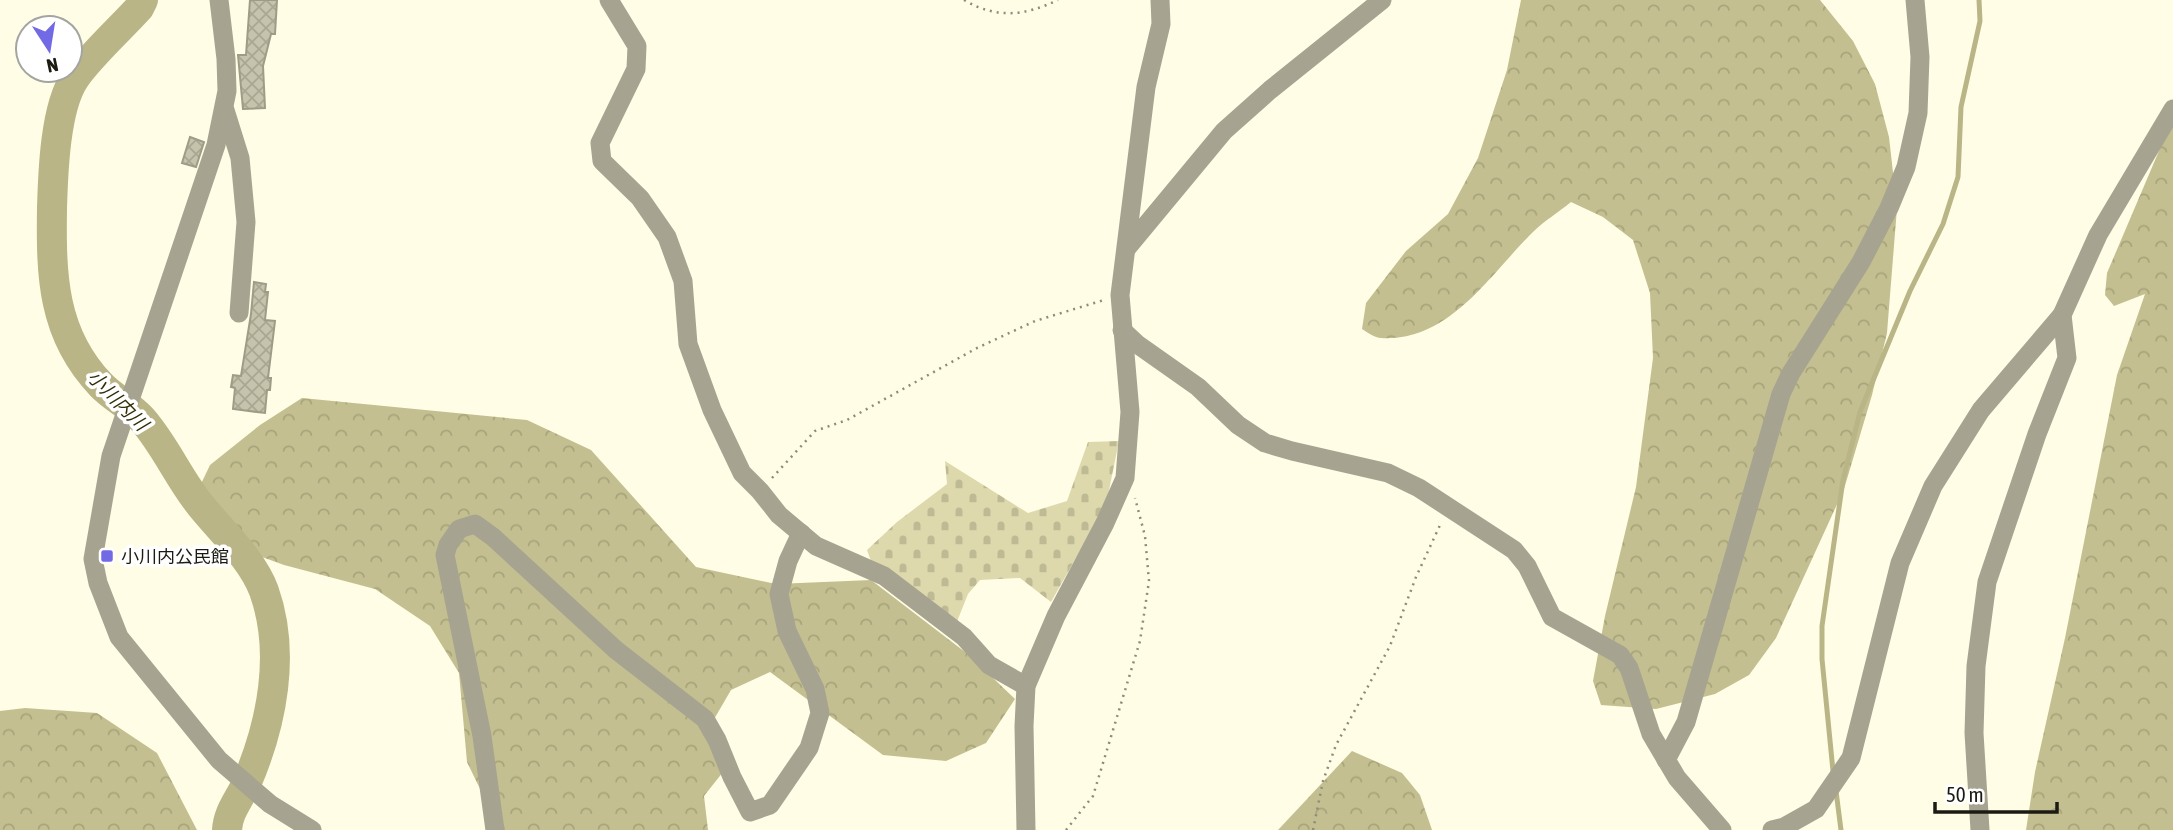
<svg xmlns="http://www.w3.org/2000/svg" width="2173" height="830" font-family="'Asap Condensed','Noto Sans JP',sans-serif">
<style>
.forest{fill:url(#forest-crowns)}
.cemetery{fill:url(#cemetery-stones)}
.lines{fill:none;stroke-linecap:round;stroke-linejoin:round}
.stream{stroke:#bab587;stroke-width:5}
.river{stroke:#bab587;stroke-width:30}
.building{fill:url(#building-cross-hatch);stroke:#9e9c86;stroke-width:2}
.path{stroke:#8d8b7b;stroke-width:2.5;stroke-dasharray:2 5;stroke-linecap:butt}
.minor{stroke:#a6a490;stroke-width:19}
.poi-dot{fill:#7269e4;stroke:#fff;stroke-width:2.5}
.labels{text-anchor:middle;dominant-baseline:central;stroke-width:7;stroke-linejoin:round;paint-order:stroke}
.poi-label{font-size:18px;fill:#1c1b13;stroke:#fff;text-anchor:start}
.water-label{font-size:19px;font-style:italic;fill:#332e08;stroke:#fff}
</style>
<defs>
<pattern id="forest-crowns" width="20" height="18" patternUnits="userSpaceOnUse" patternTransform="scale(1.75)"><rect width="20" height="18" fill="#c4bf90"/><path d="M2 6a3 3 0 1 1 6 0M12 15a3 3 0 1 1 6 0" fill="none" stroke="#a8a47b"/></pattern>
<pattern id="cemetery-stones" width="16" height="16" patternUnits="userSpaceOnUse" patternTransform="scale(1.75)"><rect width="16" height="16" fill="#ded9ad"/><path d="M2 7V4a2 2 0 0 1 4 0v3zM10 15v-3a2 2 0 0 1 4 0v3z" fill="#beba94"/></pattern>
<pattern id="building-cross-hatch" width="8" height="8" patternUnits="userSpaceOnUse" patternTransform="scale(1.75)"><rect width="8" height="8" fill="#c5c3ac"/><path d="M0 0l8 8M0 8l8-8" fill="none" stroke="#a9a793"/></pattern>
</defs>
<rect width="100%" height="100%" fill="#fffde5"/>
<g class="forest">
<path d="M1521,0H1820L1853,41L1875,84L1889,137L1897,208L1887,333L1872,395L1844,489L1776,638L1749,675L1715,694L1656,709L1601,705L1593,681L1605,616L1636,487L1653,358L1650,293L1633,240L1603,217L1571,202C1559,212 1544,221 1533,232C1490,274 1450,342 1381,338C1375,338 1367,332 1362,329L1366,303L1406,251L1448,214L1478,158L1507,70Z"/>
<polygon points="2173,118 2173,830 2026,830 2035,772 2065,638 2117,375 2145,294 2114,306 2105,295 2107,273"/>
<polygon points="302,398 527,420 591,450 696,567 776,584 871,580 969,655 1015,699 986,743 946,761 883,755 770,672 731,690 706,733 727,767 704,796 708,830 500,830 467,762 459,673 430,626 375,589 284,565 216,540 190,507 210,465 260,425"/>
<polygon points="25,708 97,713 157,753 197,830 0,830 0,711"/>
<polygon points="1352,751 1402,773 1420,795 1432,830 1278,830"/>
</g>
<polygon class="cemetery" points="1119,441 1106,505 1051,602 1020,578 980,580 968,594 956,624 872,564 867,550 897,522 947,484 945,461 1028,513 1067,501 1088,442"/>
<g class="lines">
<g class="stream">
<polyline points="1833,771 1822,659 1822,626 1843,480 1860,412 1910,291 1943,224 1958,177 1961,107 1980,21 1979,0"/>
<polyline points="1836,791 1841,830"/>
</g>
<path class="river" d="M143,0L139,8C120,29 90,56 75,78C55,107 53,173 52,208C51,275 52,334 101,385C113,398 131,406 142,419C165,445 179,479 201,506C222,532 252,559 264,591C286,653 272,723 247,782C240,799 228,811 227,830"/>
</g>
<g class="building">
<polygon points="250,0 277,0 275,34 271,34 263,66 265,108 243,109 238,55 246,55"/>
<polygon points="190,137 204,142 196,167 182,163"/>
<polygon points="254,282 266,284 265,292 268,292 265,320 275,321 268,378 271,378 270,390 267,390 265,413 233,409 235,388 231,387 233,375 241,376 251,314"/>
</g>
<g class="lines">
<g class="path">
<path d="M964,0C997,19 1024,16 1058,0"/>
<polyline points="772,478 815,431 847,420 977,348 1035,321 1104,300"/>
<polyline points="1066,830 1093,796 1140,641 1149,581 1145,536 1135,498"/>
<polyline points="1313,830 1323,781 1336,745 1390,646 1416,577 1441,523"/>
</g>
<g class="minor">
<polyline points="219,0 226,59 227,91 216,145 111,456 93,559 98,583 119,637 219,760 270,804 312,830"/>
<polyline points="609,0 637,46 636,69 600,143 602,161 640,198 667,237 683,281 688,344 712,410 742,473 760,491 779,515 816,546 884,576 964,637 989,665 1026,686"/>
<polyline points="225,110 240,158 246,222 239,313"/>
<polyline points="1127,248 1224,131 1270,90 1382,0"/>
<polyline points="1122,330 1137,344 1198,387 1238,425 1265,443 1292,451 1388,473 1419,488 1514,550 1527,566 1552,617 1620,655 1629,668 1651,734 1677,778 1722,830"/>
<polyline points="1666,760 1686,722 1781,394 1791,373 1861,262 1889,208 1906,167 1918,113 1920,57 1915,0"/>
<polyline points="495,830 482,736 445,555 448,545 459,529 475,524 493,537 616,650 705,719 717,740 732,777 750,812 770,805 809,748 820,713 815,689 787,631 779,594 788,561 801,533"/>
<polyline points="1026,830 1024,726 1026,686 1056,616 1105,523 1125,478 1130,412 1120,295 1146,87 1161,24 1160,0"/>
<polyline points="1772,830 1784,827 1816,809 1851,758 1900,563 1933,486 1981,410 2062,315 2098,235 2173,109"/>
<polyline points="1980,830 1974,733 1976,666 1987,582 2037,434 2067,358 2062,315"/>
</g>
</g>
<rect class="poi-dot" x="100" y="549" width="14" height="14" rx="3.5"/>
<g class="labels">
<g class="poi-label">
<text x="121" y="556">小川内公民館</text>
</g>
<g class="water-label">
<text transform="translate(118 400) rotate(45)">小川内川</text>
</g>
</g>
<g transform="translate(49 49) rotate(168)"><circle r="33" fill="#ffffff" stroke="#a4a4a1" stroke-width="2"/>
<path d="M0-5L12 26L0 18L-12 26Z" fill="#7269e4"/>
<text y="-10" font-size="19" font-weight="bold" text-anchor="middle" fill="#1c1b13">N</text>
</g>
<path d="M1935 802v10h122v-10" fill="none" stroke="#1c1b13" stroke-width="3.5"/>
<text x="1946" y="802" font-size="21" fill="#1c1b13" stroke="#ffffff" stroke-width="5" paint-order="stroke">50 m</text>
</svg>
